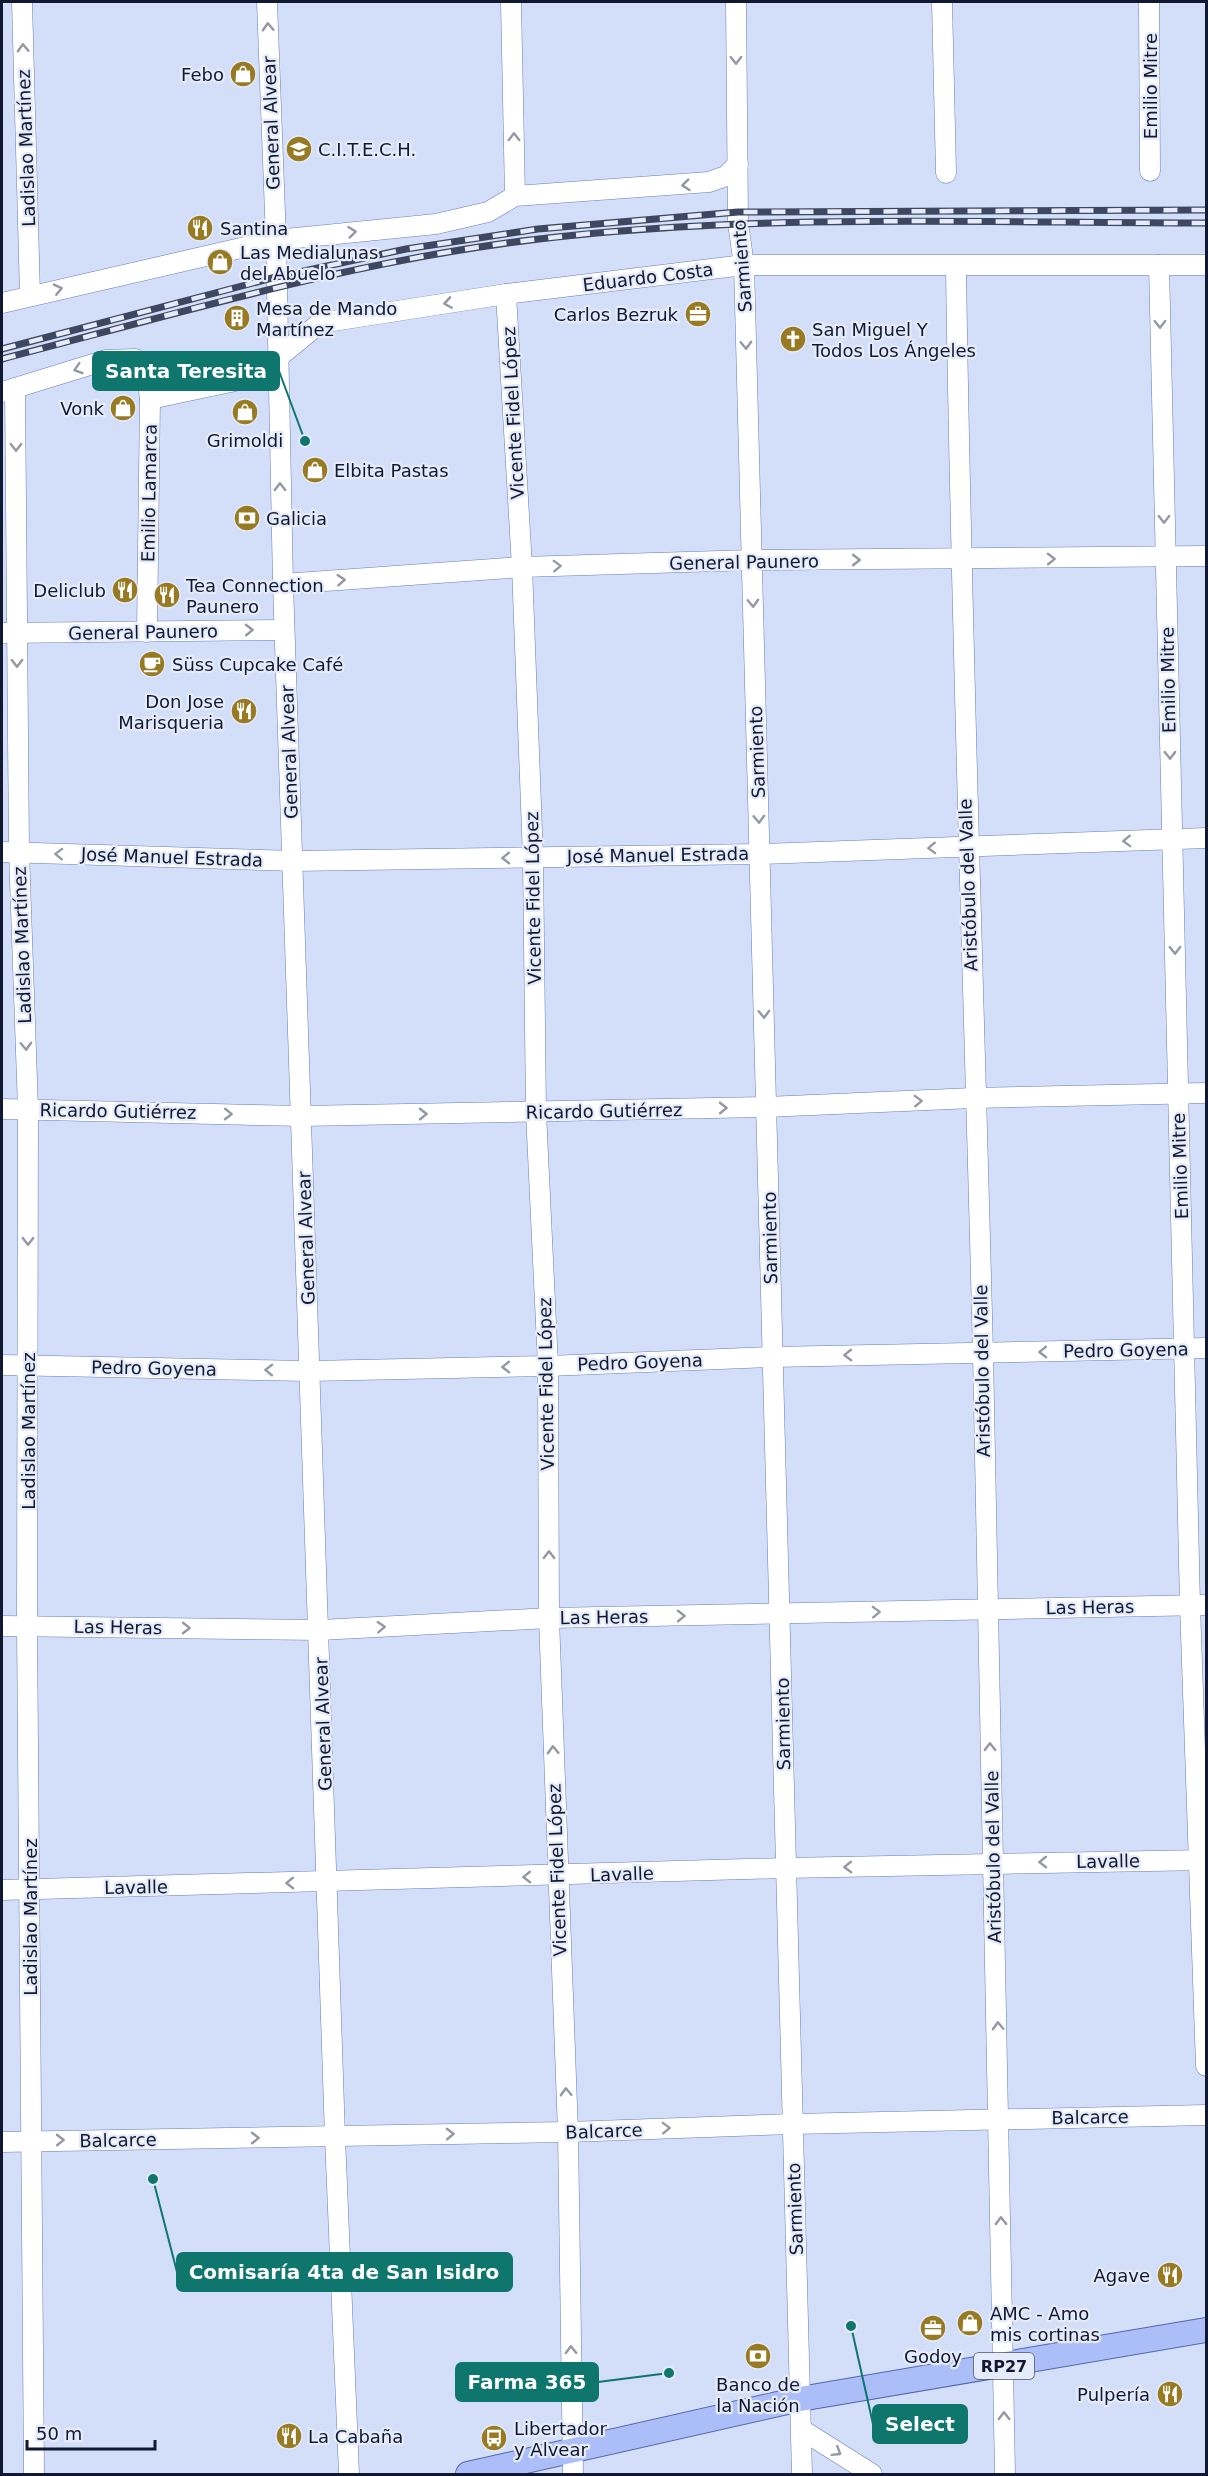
<svg xmlns="http://www.w3.org/2000/svg" width="1208" height="2476" font-family="'DejaVu Sans',sans-serif">
<style>
.lines{fill:none;stroke-linecap:round;stroke-linejoin:round}
.minor-casing{stroke:#677dbc;stroke-width:21}
.major-casing{stroke:#5268ae;stroke-width:26}
.minor{stroke:#fff;stroke-width:20}
.major{stroke:#acbef7;stroke-width:24}
.rail-casing{stroke:#3e4760;stroke-width:7}
.rail{stroke:#e5ebf9;stroke-width:4.5;stroke-dasharray:14;stroke-linecap:butt}
.oneway{stroke:#9498a3}
.labels{text-anchor:middle;dominant-baseline:central;stroke-width:4.5;stroke-linejoin:round;paint-order:stroke}
.shield{fill:#e5ebf9;stroke:#51586e;stroke-width:1.5}
.shield-label{font-size:16px;font-weight:bold;fill:#111932}
.poi-label{font-size:18px;fill:#111932;stroke:#e5ebf9;text-anchor:start}
.street-label{font-size:18px;fill:#111932;stroke:#e5ebf9}
.leader{fill:none;stroke:#0f766e;stroke-width:2}
.callout-dot{fill:#0f766e;stroke:#e5ebf9;stroke-width:2}
.callout{fill:#0f766e;stroke:#0f766e;stroke-width:2}
.callout-label{font-size:20px;text-anchor:middle;font-weight:bold;fill:#fff}
</style>
<rect width="100%" height="100%" fill="#d3def9"/>
<g class="lines">
<defs>
<g id="minor">
<polyline points="22,2 30,295"/>
<polyline points="267,2 276,240 283,584 335,2137 349,2474"/>
<polyline points="511,2 515,196"/>
<polyline points="736,2 738,223 744,265 802,2474"/>
<polyline points="942,2 946,173"/>
<polyline points="1149,2 1150,171"/>
<polyline points="1159,265 1190,1605 1206,2066"/>
<path d="M956,267C961,630 974,992 983,1354C992,1728 998,2101 1005,2474"/>
<polyline points="506,294 522,567 533,858 536,1112 548,1366 549,1618 568,2132 573,2474"/>
<polyline points="2,303 276,240 436,224 488,212 515,196 709,182 726,176 738,164"/>
<polyline points="15,388 19,852 28,1109 27,1626 34,2474"/>
<path d="M2,392L106,360L135,359C146,371 148,382 150,399L147,632"/>
<polyline points="150,399 254,377 320,323 506,294 744,265 1206,265"/>
<polyline points="283,584 522,567 752,560 1206,556"/>
<polyline points="2,633 284,630"/>
<polyline points="2,852 294,861 760,854 1206,838"/>
<polyline points="2,1109 302,1116 766,1107 974,1098 1206,1093"/>
<polyline points="2,1365 310,1371 548,1366 773,1357 1206,1348"/>
<polyline points="2,1626 320,1630 549,1618 1206,1605"/>
<polyline points="2,1890 786,1868 1206,1860"/>
<polyline points="2,2142 568,2132 793,2124 1206,2115"/>
<polyline points="802,2430 872,2474"/>
</g>
<polyline id="major" points="468,2474 800,2399 1206,2330"/>
</defs>
<use href="#minor" class="minor-casing"/>
<use href="#major" class="major-casing"/>
<use href="#minor" class="minor"/>
<use href="#major" class="major"/>
<defs>
<g id="rail">
<polyline points="2,349 276,277 406,249 538,229 738,212 1206,210"/>
<path d="M2,359C179,313 357,260 539,239C759,213 985,223 1206,223"/>
</g>
</defs>
<use href="#rail" class="rail-casing"/>
<use href="#rail" class="rail"/>
</g>
<defs><path id="oneway-chevron" d="M-2-3.5L2.5 0L-2 3.5" fill="none" stroke-width="1.6" stroke-linecap="round" stroke-linejoin="round" transform="scale(1.5)"/></defs>
<g class="oneway">
<use href="#oneway-chevron" transform="translate(268 27) rotate(-92)"/>
<use href="#oneway-chevron" transform="translate(23 48) rotate(-92)"/>
<use href="#oneway-chevron" transform="translate(736 60) rotate(89)"/>
<use href="#oneway-chevron" transform="translate(514 137) rotate(-91)"/>
<use href="#oneway-chevron" transform="translate(686 185) rotate(174)"/>
<use href="#oneway-chevron" transform="translate(352 232) rotate(-6)"/>
<use href="#oneway-chevron" transform="translate(58 289) rotate(-13)"/>
<use href="#oneway-chevron" transform="translate(448 303) rotate(171)"/>
<use href="#oneway-chevron" transform="translate(1160 324) rotate(89)"/>
<use href="#oneway-chevron" transform="translate(746 345) rotate(88)"/>
<use href="#oneway-chevron" transform="translate(78 369) rotate(163)"/>
<use href="#oneway-chevron" transform="translate(16 447) rotate(90)"/>
<use href="#oneway-chevron" transform="translate(280 487) rotate(-91)"/>
<use href="#oneway-chevron" transform="translate(1164 519) rotate(89)"/>
<use href="#oneway-chevron" transform="translate(1051 559) rotate(-1)"/>
<use href="#oneway-chevron" transform="translate(856 560)"/>
<use href="#oneway-chevron" transform="translate(557 566) rotate(-2)"/>
<use href="#oneway-chevron" transform="translate(341 580) rotate(-4)"/>
<use href="#oneway-chevron" transform="translate(753 603) rotate(88)"/>
<use href="#oneway-chevron" transform="translate(249 630) rotate(-1)"/>
<use href="#oneway-chevron" transform="translate(17 663) rotate(89)"/>
<use href="#oneway-chevron" transform="translate(1170 755) rotate(89)"/>
<use href="#oneway-chevron" transform="translate(759 819) rotate(88)"/>
<use href="#oneway-chevron" transform="translate(1127 841) rotate(178)"/>
<use href="#oneway-chevron" transform="translate(932 848) rotate(178)"/>
<use href="#oneway-chevron" transform="translate(59 854) rotate(-178)"/>
<use href="#oneway-chevron" transform="translate(506 858) rotate(179)"/>
<use href="#oneway-chevron" transform="translate(1175 950) rotate(89)"/>
<use href="#oneway-chevron" transform="translate(764 1014) rotate(88)"/>
<use href="#oneway-chevron" transform="translate(26 1046) rotate(88)"/>
<use href="#oneway-chevron" transform="translate(918 1101) rotate(-2)"/>
<use href="#oneway-chevron" transform="translate(723 1108) rotate(-1)"/>
<use href="#oneway-chevron" transform="translate(228 1114) rotate(1)"/>
<use href="#oneway-chevron" transform="translate(423 1114) rotate(-1)"/>
<use href="#oneway-chevron" transform="translate(28 1241) rotate(90)"/>
<use href="#oneway-chevron" transform="translate(1043 1352) rotate(179)"/>
<use href="#oneway-chevron" transform="translate(848 1355) rotate(179)"/>
<use href="#oneway-chevron" transform="translate(506 1367) rotate(179)"/>
<use href="#oneway-chevron" transform="translate(269 1370) rotate(-179)"/>
<use href="#oneway-chevron" transform="translate(549 1555) rotate(-90)"/>
<use href="#oneway-chevron" transform="translate(876 1612) rotate(-2)"/>
<use href="#oneway-chevron" transform="translate(681 1616) rotate(-1)"/>
<use href="#oneway-chevron" transform="translate(381 1627) rotate(-3)"/>
<use href="#oneway-chevron" transform="translate(186 1628) rotate(1)"/>
<use href="#oneway-chevron" transform="translate(990 1747) rotate(-91)"/>
<use href="#oneway-chevron" transform="translate(553 1750) rotate(-92)"/>
<use href="#oneway-chevron" transform="translate(1043 1862) rotate(179)"/>
<use href="#oneway-chevron" transform="translate(848 1867) rotate(179)"/>
<use href="#oneway-chevron" transform="translate(527 1877) rotate(179)"/>
<use href="#oneway-chevron" transform="translate(290 1883) rotate(179)"/>
<use href="#oneway-chevron" transform="translate(998 2026) rotate(-92)"/>
<use href="#oneway-chevron" transform="translate(566 2092) rotate(-92)"/>
<use href="#oneway-chevron" transform="translate(666 2128) rotate(-2)"/>
<use href="#oneway-chevron" transform="translate(450 2134) rotate(-1)"/>
<use href="#oneway-chevron" transform="translate(255 2138) rotate(-1)"/>
<use href="#oneway-chevron" transform="translate(60 2140) rotate(-1)"/>
<use href="#oneway-chevron" transform="translate(1001 2221) rotate(-91)"/>
<use href="#oneway-chevron" transform="translate(571 2350) rotate(-91)"/>
<use href="#oneway-chevron" transform="translate(1004 2416) rotate(-91)"/>
<use href="#oneway-chevron" transform="translate(837 2452) rotate(32)"/>
</g>
<defs>
<symbol id="shop-disc" viewBox="-11 -11 22 22"><circle r="9.5" fill="#987a23" stroke="#e5ebf9"/><path d="M-5-2.5h2.3a2.7 3.5 0 0 1 5.4 0H5L5.5 6h-11ZM-1.5-2.5h3a1.5 2.3 0 0 0-3 0Z" fill="#fff"/></symbol>
<symbol id="university-disc" viewBox="-11 -11 22 22"><circle r="9.5" fill="#987a23" stroke="#e5ebf9"/><path d="M0-5L7-2L0 1L-7-2ZM-4 1L0 2.5L4 1V4Q0 6-4 4Z" fill="#fff"/></symbol>
<symbol id="restaurant-disc" viewBox="-11 -11 22 22"><circle r="9.5" fill="#987a23" stroke="#e5ebf9"/><path d="M-5-6h1v4h1v-4h1v4h1v-4h1v5L-1.5 .5V6h-2V.5L-5-1ZM5-6V6H3V1.5H1.5Q1.5-4 5-6Z" fill="#fff"/></symbol>
<symbol id="office-disc" viewBox="-11 -11 22 22"><circle r="9.5" fill="#987a23" stroke="#e5ebf9"/><path d="M-6-3h4V-5.5h4V-3h4V5H-6ZM-1-4.5V-3h2v-1.5ZM-6 0V1H6V0Z" fill="#fff"/></symbol>
<symbol id="building-disc" viewBox="-11 -11 22 22"><circle r="9.5" fill="#987a23" stroke="#e5ebf9"/><path d="M-4-6H4V6H1V3H-1V6H-4ZM-2.5-4.3h1.7v1.8h-1.7ZM.8-4.3h1.7v1.8H.8ZM-2.5-1h1.7V.8h-1.7ZM.8-1h1.7V.8H.8Z" fill="#fff"/></symbol>
<symbol id="church-disc" viewBox="-11 -11 22 22"><circle r="9.5" fill="#987a23" stroke="#e5ebf9"/><path d="M-1.2-6h2.4v3.5h3.3v2.4h-3.3V6h-2.4V-.1h-3.3v-2.4h3.3Z" fill="#fff"/></symbol>
<symbol id="bank-disc" viewBox="-11 -11 22 22"><circle r="9.5" fill="#987a23" stroke="#e5ebf9"/><path d="M-6-4H6V4H-6ZM0-2.3a2.3 2.3 0 1 0 0 4.6a2.3 2.3 0 1 0 0-4.6Z" fill="#fff"/></symbol>
<symbol id="cafe-disc" viewBox="-11 -11 22 22"><circle r="9.5" fill="#987a23" stroke="#e5ebf9"/><path d="M-5.5-4.5H6V0H3Q3 3.5 0 3.5H-2.5Q-5.5 3.5-5.5 0ZM3-3.2v2h1.7v-2ZM-6 4.5H4V6H-6Z" fill="#fff"/></symbol>
<symbol id="bus-disc" viewBox="-11 -11 22 22"><circle r="9.5" fill="#987a23" stroke="#e5ebf9"/><path d="M-5-6H5V4H4V6H2V4H-2V6H-4V4H-5ZM-3.5-4V0h7V-4ZM-3.5 1.2v1.5H-2V1.2ZM2 1.2v1.5H3.5V1.2Z" fill="#fff"/></symbol>
</defs>
<g fill-rule="evenodd">
<use href="#shop-disc" x="228" y="59" width="30" height="30"/>
<use href="#university-disc" x="284" y="134" width="30" height="30"/>
<use href="#restaurant-disc" x="185" y="213" width="30" height="30"/>
<use href="#shop-disc" x="205" y="247" width="30" height="30"/>
<use href="#office-disc" x="683" y="299" width="30" height="30"/>
<use href="#building-disc" x="222" y="303" width="30" height="30"/>
<use href="#church-disc" x="778" y="324" width="30" height="30"/>
<use href="#shop-disc" x="108" y="393" width="30" height="30"/>
<use href="#shop-disc" x="230" y="397" width="30" height="30"/>
<use href="#shop-disc" x="300" y="455" width="30" height="30"/>
<use href="#bank-disc" x="232" y="503" width="30" height="30"/>
<use href="#restaurant-disc" x="110" y="575" width="30" height="30"/>
<use href="#restaurant-disc" x="152" y="580" width="30" height="30"/>
<use href="#cafe-disc" x="137" y="649" width="30" height="30"/>
<use href="#restaurant-disc" x="229" y="696" width="30" height="30"/>
<use href="#restaurant-disc" x="1155" y="2260" width="30" height="30"/>
<use href="#shop-disc" x="955" y="2308" width="30" height="30"/>
<use href="#office-disc" x="918" y="2313" width="30" height="30"/>
<use href="#bank-disc" x="743" y="2341" width="30" height="30"/>
<use href="#restaurant-disc" x="1155" y="2379" width="30" height="30"/>
<use href="#restaurant-disc" x="274" y="2421" width="30" height="30"/>
<use href="#bus-disc" x="479" y="2423" width="30" height="30"/>
</g>
<g class="labels">
<rect class="shield" x="974" y="2353" width="60" height="26" rx="4.5"/>
<g class="shield-label">
<text x="1004" y="2366">RP27</text>
</g>
<g class="poi-label">
<text x="224" y="74" text-anchor="end">Febo</text>
<text x="318" y="149">C.I.T.E.C.H.</text>
<text x="220" y="228">Santina</text>
<text x="240" y="252">Las Medialunas<tspan x="240" dy="21">del Abuelo</tspan></text>
<text x="256" y="308">Mesa de Mando<tspan x="256" dy="21">Martínez</tspan></text>
<text x="678" y="314" text-anchor="end">Carlos Bezruk</text>
<text x="812" y="329">San Miguel Y<tspan x="812" dy="21">Todos Los Ángeles</tspan></text>
<text x="104" y="408" text-anchor="end">Vonk</text>
<text x="245" y="440" text-anchor="middle">Grimoldi</text>
<text x="334" y="470">Elbita Pastas</text>
<text x="266" y="518">Galicia</text>
<text x="186" y="585">Tea Connection<tspan x="186" dy="21">Paunero</tspan></text>
<text x="106" y="590" text-anchor="end">Deliclub</text>
<text x="172" y="664">Süss Cupcake Café</text>
<text x="224" y="701" text-anchor="end">Don Jose<tspan x="224" dy="21">Marisqueria</tspan></text>
<text x="1150" y="2275" text-anchor="end">Agave</text>
<text x="990" y="2313">AMC - Amo<tspan x="990" dy="21">mis cortinas</tspan></text>
<text x="933" y="2356" text-anchor="middle">Godoy</text>
<text x="758" y="2384" text-anchor="middle">Banco de<tspan x="758" dy="21">la Nación</tspan></text>
<text x="1150" y="2394" text-anchor="end">Pulpería</text>
<text x="514" y="2428">Libertador<tspan x="514" dy="21">y Alvear</tspan></text>
<text x="308" y="2436">La Cabaña</text>
</g>
<g class="street-label">
<text transform="translate(1150 86) rotate(-90)">Emilio Mitre</text>
<text transform="translate(271 123) rotate(-92)">General Alvear</text>
<text transform="translate(26 148) rotate(-92)">Ladislao Martínez</text>
<text transform="translate(742 266) rotate(-94)">Sarmiento</text>
<text transform="translate(648 277) rotate(-7)">Eduardo Costa</text>
<text transform="translate(513 413) rotate(-93)">Vicente Fidel López</text>
<text transform="translate(149 493) rotate(-89)">Emilio Lamarca</text>
<text transform="translate(744 562) rotate(-1)">General Paunero</text>
<text transform="translate(143 632) rotate(-1)">General Paunero</text>
<text transform="translate(1168 680) rotate(-91)">Emilio Mitre</text>
<text transform="translate(289 752) rotate(-92)">General Alvear</text>
<text transform="translate(757 752) rotate(-92)">Sarmiento</text>
<text transform="translate(658 855) rotate(-1)">José Manuel Estrada</text>
<text transform="translate(172 857) rotate(2)">José Manuel Estrada</text>
<text transform="translate(968 885) rotate(-92)">Aristóbulo del Valle</text>
<text transform="translate(533 898) rotate(-91)">Vicente Fidel López</text>
<text transform="translate(22 945) rotate(-92)">Ladislao Martínez</text>
<text transform="translate(118 1111) rotate(1)">Ricardo Gutiérrez</text>
<text transform="translate(604 1111) rotate(-1)">Ricardo Gutiérrez</text>
<text transform="translate(1180 1166) rotate(-92)">Emilio Mitre</text>
<text transform="translate(306 1238) rotate(-92)">General Alvear</text>
<text transform="translate(770 1238) rotate(-91)">Sarmiento</text>
<text transform="translate(1126 1350) rotate(-1)">Pedro Goyena</text>
<text transform="translate(640 1362) rotate(-2)">Pedro Goyena</text>
<text transform="translate(154 1368) rotate(1)">Pedro Goyena</text>
<text transform="translate(982 1371) rotate(-91)">Aristóbulo del Valle</text>
<text transform="translate(546 1384) rotate(-91)">Vicente Fidel López</text>
<text transform="translate(28 1431) rotate(-90)">Ladislao Martínez</text>
<text transform="translate(1090 1607) rotate(-1)">Las Heras</text>
<text transform="translate(604 1617) rotate(-1)">Las Heras</text>
<text transform="translate(118 1627) rotate(1)">Las Heras</text>
<text transform="translate(323 1724) rotate(-92)">General Alvear</text>
<text transform="translate(783 1724) rotate(-91)">Sarmiento</text>
<text transform="translate(993 1857) rotate(-91)">Aristóbulo del Valle</text>
<text transform="translate(1108 1861) rotate(-1)">Lavalle</text>
<text transform="translate(557 1870) rotate(-92)">Vicente Fidel López</text>
<text transform="translate(622 1874) rotate(-2)">Lavalle</text>
<text transform="translate(136 1887) rotate(-1)">Lavalle</text>
<text transform="translate(30 1917) rotate(-90)">Ladislao Martínez</text>
<text transform="translate(1090 2117) rotate(-1)">Balcarce</text>
<text transform="translate(604 2131) rotate(-2)">Balcarce</text>
<text transform="translate(118 2140) rotate(-1)">Balcarce</text>
<text transform="translate(795 2209) rotate(-92)">Sarmiento</text>
</g>
</g>
<path class="leader" d="M305 441L279 371M153 2179L177 2272M669 2373L598 2382M851 2326L873 2424"/>
<g class="callout-dot">
<circle cx="305" cy="441" r="6"/>
<circle cx="153" cy="2179" r="6"/>
<circle cx="669" cy="2373" r="6"/>
<circle cx="851" cy="2326" r="6"/>
</g>
<g class="callout">
<rect x="93" y="352" width="186" height="38" rx="6"/>
<rect x="177" y="2253" width="335" height="38" rx="6"/>
<rect x="456" y="2363" width="142" height="38" rx="6"/>
<rect x="873" y="2405" width="94" height="38" rx="6"/>
</g>
<g class="callout-label">
<text x="186" y="378">Santa Teresita</text>
<text x="344" y="2279">Comisaría 4ta de San Isidro</text>
<text x="527" y="2389">Farma 365</text>
<text x="920" y="2431">Select</text>
</g>
<rect width="1208" height="2476" fill="none" stroke="#111932" stroke-width="6"/>
<path d="M27 2440v9h128v-9" fill="none" stroke="#111932" stroke-width="3"/>
<text x="36" y="2440" font-size="18" fill="#111932" stroke="#e5ebf9" stroke-width="4.5" paint-order="stroke">50 m</text>
</svg>
